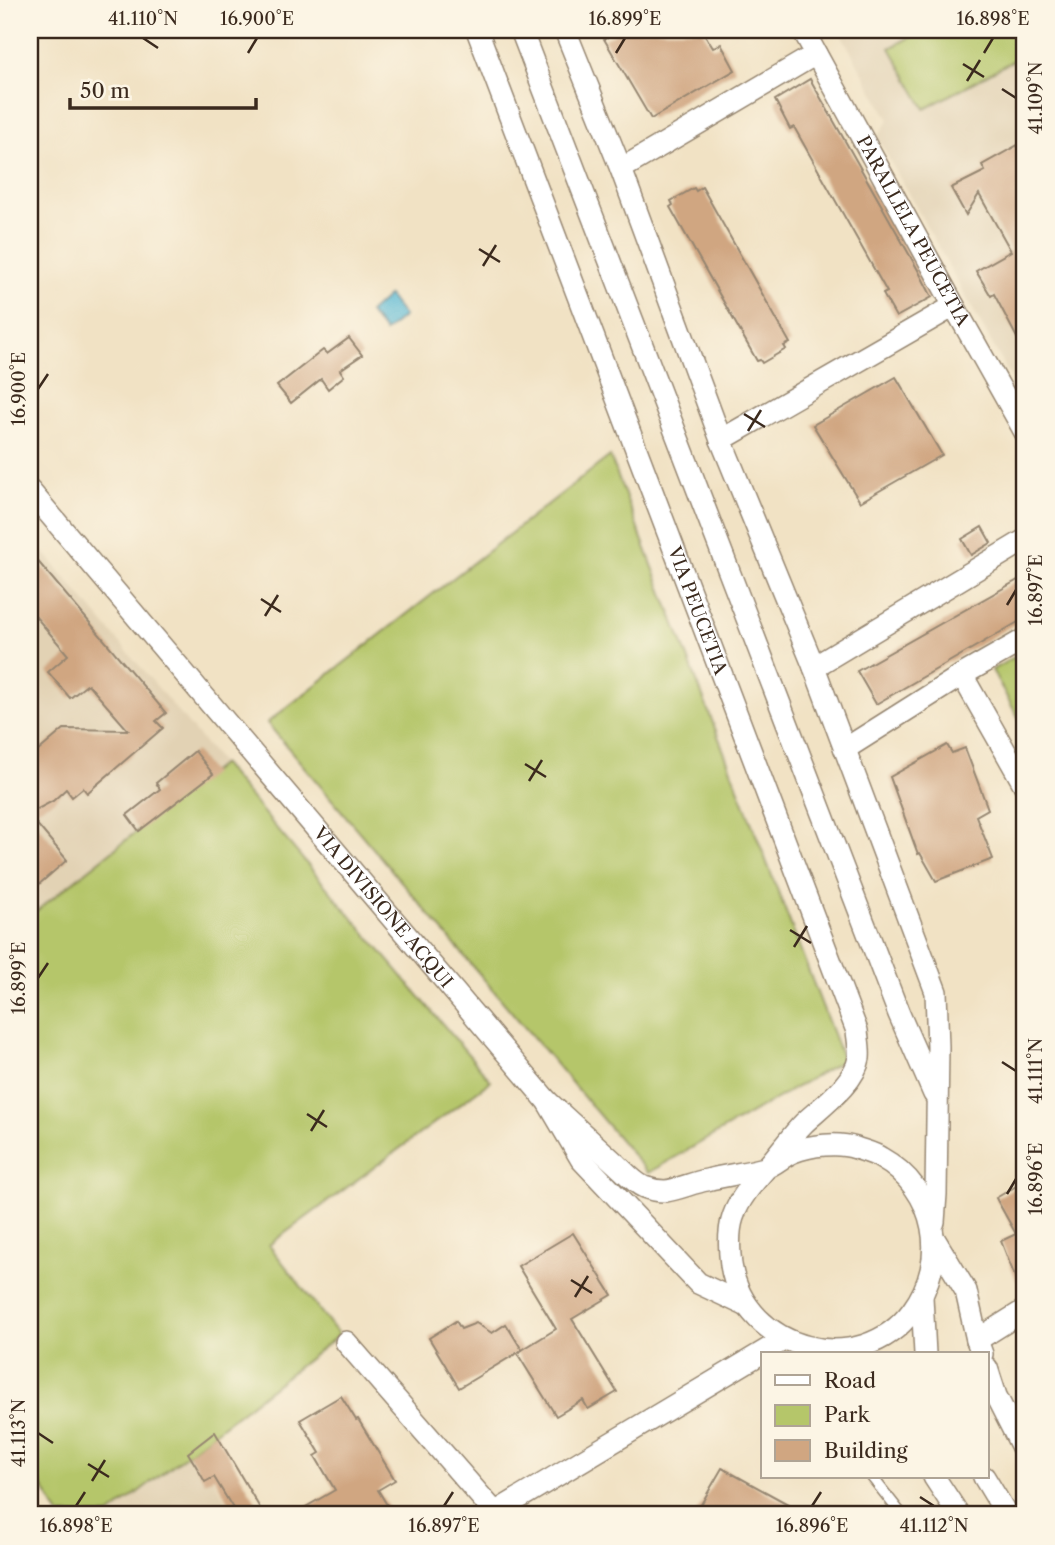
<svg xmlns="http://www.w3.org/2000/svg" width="1055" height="1545" font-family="'Libre Caslon Text',serif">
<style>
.built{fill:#e2d2b4}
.green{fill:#b5c66a;stroke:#787844;stroke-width:2}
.water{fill:#56b8d4;stroke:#487179;stroke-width:2}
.building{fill:#d0a681}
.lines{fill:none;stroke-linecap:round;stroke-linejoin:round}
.service-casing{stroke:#968671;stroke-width:13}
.minor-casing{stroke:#968671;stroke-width:24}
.service{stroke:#fff;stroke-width:10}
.minor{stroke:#fff;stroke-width:21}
.ticks{fill:none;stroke:#3b2a1e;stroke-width:2.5}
.labels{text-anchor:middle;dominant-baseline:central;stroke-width:5;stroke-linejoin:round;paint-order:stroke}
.street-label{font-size:18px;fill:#3b2a1e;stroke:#fcf5e5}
.neatline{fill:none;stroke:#3b2a1e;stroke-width:2.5}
.ticks-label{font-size:18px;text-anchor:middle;fill:#3b2a1e}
</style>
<rect width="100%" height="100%" fill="#fcf5e5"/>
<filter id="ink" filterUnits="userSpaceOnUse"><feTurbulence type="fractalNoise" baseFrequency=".0143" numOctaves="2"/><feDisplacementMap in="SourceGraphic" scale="14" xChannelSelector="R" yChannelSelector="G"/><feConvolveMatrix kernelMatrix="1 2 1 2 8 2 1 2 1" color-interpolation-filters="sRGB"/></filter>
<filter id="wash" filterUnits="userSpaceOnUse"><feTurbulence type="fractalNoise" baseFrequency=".00686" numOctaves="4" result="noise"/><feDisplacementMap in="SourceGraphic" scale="28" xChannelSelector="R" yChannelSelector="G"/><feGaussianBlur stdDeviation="1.57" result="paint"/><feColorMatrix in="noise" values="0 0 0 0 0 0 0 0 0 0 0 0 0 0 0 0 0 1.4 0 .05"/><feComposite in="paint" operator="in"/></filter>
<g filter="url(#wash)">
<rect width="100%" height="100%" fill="#f1e2c4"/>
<g class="built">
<polygon points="839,30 1025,30 1025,403 877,137 889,120"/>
<polygon points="30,536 222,764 30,916"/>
<polygon points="195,1448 235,1515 109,1515"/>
</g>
<g class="green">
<polygon points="923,30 1025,30 1025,54 925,109 890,48"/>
<polygon points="610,456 843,1060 648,1173 267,723"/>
<polygon points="1025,651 1025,730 992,670"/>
<polygon points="222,764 491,1081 269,1245 339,1335 109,1515 59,1515 30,1465 30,916"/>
</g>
<polygon class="water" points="388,296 404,316 385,332 369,313"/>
<g id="blocks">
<g class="building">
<polygon points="621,30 702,30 713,48 721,44 735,70 651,119 604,39"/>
<polygon points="810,79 918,270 932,297 896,317 883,294 887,292 794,127 790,129 775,100"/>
<polygon points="1025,141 1025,353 994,294 991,296 976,271 1011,251 979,194 966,215 951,188 985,171 982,165"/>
<polygon points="702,187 790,343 784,346 786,349 762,363 760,360 757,361 670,207 673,205 671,201 694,188 696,191"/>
<polygon points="349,338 362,355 340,370 344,376 328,389 321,379 291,403 277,386 323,350 327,354"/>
<polygon points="896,377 942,455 860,502 813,425"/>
<polygon points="982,527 991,543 971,555 962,539"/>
<polygon points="30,552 166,713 156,721 163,728 87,793 83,788 72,797 66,789 53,801 30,813 30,758 64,729 128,730 88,684 70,698 48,672 68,655 30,610"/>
<polygon points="1025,576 1025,618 876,704 857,671"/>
<polygon points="947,745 952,753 965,748 988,809 976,816 993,859 936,881 920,853 918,854 890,777"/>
<polygon points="195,751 213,774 139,831 127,815 160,789 156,783"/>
<polygon points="30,816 67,860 30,892"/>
<polygon points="1025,1181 1025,1297 1023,1297 1001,1241 1016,1234 996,1198"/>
<polygon points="573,1233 612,1295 572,1319 617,1392 588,1409 583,1400 556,1416 517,1353 556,1329 518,1266"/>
<polygon points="456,1321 461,1329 476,1323 492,1333 506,1324 522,1350 459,1388 429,1338"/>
<polygon points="341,1396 356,1420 358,1419 395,1480 378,1490 393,1515 292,1515 335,1490 315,1456 320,1453 300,1420"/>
<polygon points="215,1432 264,1515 237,1515 214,1477 205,1482 196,1466 188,1453"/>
<polygon points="722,1468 808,1515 695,1515"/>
</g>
</g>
</g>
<g filter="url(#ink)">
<use href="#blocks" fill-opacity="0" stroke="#968671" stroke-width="2"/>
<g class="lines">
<defs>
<polyline id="service" points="872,1477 902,1515"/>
<g id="minor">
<path id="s1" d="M477,30L857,1031C858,1040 860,1050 859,1058C855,1083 821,1107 804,1123C793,1134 783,1148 773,1160C758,1178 741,1194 733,1217C728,1232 729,1249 731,1265C745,1351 860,1381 912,1311C950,1260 937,1189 881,1158C874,1153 864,1151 856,1148C838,1142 811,1145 793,1152C783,1156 775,1165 765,1168C746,1173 726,1175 707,1180C694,1182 677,1190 665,1191C659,1191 649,1189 644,1187C634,1183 623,1170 615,1163C592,1142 570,1122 547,1101"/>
<polyline points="521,30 899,1014 934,1094"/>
<polyline points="565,30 621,169 721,440 814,667 936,992 938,1047 936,1194 934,1222"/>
<path id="s2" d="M803,30L954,306L1025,432"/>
<polyline points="621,169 816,54"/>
<polyline points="721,440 954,306"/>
<path id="s3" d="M30,491L547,1101L581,1159L698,1283L747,1306"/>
<polyline points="814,667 1025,540"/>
<polyline points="962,675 1025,786"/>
<polyline points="845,749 962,675 1025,639"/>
<polyline points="935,1240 966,1291 977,1340 982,1354"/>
<polyline points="922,1297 925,1354"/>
<polyline points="977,1340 1025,1310"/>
<polyline points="346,1342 497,1515"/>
<polyline points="987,1368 996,1396 1025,1453"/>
<polyline points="934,1477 959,1515"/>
<polyline points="984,1477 1007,1515"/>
<polyline points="491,1515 785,1339"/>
</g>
</defs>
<use href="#service" class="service-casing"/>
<use href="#minor" class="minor-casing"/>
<use href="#service" class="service"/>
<use href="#minor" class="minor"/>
</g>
</g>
<path class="ticks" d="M143,38L158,48M248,53L257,38M616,53L625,38M984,53L993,38M963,64L984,77M967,81L980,60M1002,89L1016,98M479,249L500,262M483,266L496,245M38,389L48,374M744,414L765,427M748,431L761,410M261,599L281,612M1007,605L1016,590M265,616L278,595M525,764L546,777M529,781L542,760M790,930L811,943M794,947L807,926M38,978L48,963M1002,1062L1016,1071M307,1114L327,1127M311,1131L324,1110M1007,1194L1016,1179M571,1280L592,1293M575,1297L588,1276M38,1433L53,1443M88,1464L109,1477M92,1481L105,1460M920,1497L934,1506M76,1506L85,1492M444,1506L453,1492M812,1506L821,1492"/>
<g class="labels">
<g class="street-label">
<text stroke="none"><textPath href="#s2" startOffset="229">PARALLELA PEUCETIA</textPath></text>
<text stroke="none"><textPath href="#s1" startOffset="621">VIA PEUCETIA</textPath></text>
<text stroke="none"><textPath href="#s3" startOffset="546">VIA DIVISIONE ACQUI</textPath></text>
</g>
</g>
<rect width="1055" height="1545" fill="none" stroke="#fcf5e5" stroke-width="77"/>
<rect x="761" y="1352" width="228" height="126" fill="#fcf5e5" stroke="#afa495" stroke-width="2"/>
<rect x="775" y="1375" width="35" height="10" fill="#ffffff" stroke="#afa495" stroke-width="2"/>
<text x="824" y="1388" font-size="21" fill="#3b2a1e">Road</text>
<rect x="775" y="1405" width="35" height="21" fill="#b5c66a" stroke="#afa495" stroke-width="2"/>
<text x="824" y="1422" font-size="21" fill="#3b2a1e">Park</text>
<rect x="775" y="1440" width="35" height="21" fill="#d0a681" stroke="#afa495" stroke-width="2"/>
<text x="824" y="1458" font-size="21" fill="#3b2a1e">Building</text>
<path d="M70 98v10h186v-10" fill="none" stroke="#3b2a1e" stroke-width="3.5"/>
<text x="80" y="98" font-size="21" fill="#3b2a1e" stroke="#fcf5e5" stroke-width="5" paint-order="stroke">50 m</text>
<rect x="38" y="38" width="978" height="1468" class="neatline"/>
<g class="ticks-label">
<text x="143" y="25">41.110°N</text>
<text x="257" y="25">16.900°E</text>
<text x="625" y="25">16.899°E</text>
<text x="993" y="25">16.898°E</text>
<text transform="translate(1036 98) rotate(-90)" y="6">41.109°N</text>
<text transform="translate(19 389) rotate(-90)" y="6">16.900°E</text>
<text transform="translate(1036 590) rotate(-90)" y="6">16.897°E</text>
<text transform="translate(19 978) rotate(-90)" y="6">16.899°E</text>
<text transform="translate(1036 1071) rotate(-90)" y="6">41.111°N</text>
<text transform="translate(1036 1179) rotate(-90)" y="6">16.896°E</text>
<text transform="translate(19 1433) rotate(-90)" y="6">41.113°N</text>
<text x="76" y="1532">16.898°E</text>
<text x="444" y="1532">16.897°E</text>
<text x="812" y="1532">16.896°E</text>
<text x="934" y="1532">41.112°N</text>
</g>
</svg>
